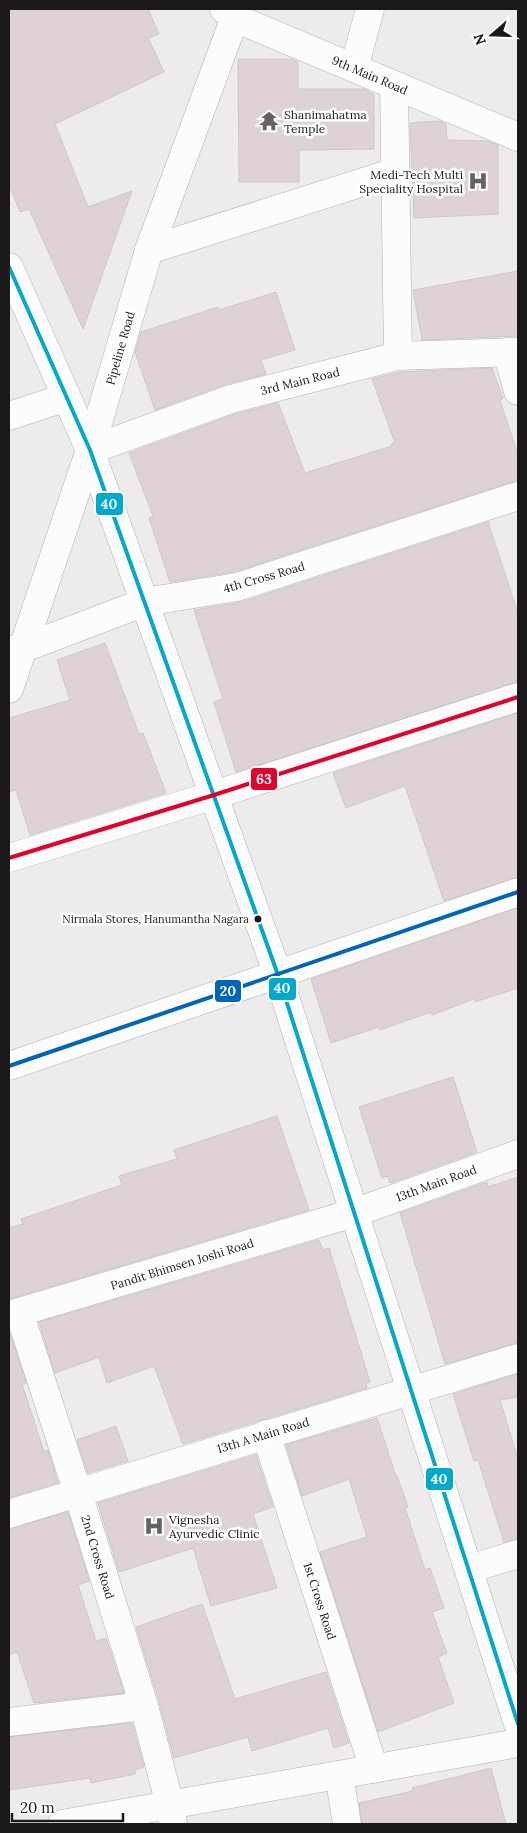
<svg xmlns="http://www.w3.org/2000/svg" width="527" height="1833" font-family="Lora,serif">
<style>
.building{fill:#dfd2d7;stroke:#cbc8ca}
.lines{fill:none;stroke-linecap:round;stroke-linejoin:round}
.minor-casing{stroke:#b0aeaf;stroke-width:29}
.major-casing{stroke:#b0aeaf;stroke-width:29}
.minor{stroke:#fcfcfc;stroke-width:28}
.major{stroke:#fcfcfc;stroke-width:28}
.bus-1-casing{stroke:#fff;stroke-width:8}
.bus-2-casing{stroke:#fff;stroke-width:8}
.bus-3-casing{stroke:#fff;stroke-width:8}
.bus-1{stroke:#00a9ce;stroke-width:4}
.bus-2{stroke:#e4002b;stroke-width:4}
.bus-3{stroke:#0065bd;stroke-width:4}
.bus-dot{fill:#1a181a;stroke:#fff;stroke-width:2}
.labels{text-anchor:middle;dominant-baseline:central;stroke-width:5;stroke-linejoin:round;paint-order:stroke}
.bus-label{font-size:11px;fill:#1a181a;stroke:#fff;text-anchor:end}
.street-label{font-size:12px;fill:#1a181a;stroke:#fff}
.poi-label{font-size:12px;fill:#1a181a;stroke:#fff;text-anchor:start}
.line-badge{stroke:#fff;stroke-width:2}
.badge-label{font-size:14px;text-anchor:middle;font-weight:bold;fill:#fff}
</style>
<rect width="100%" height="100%" fill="#eeebed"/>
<g class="building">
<polygon points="9,9 148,9 159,34 148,38 164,72 55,124 88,207 132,191 83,329 29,209 20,212 9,184"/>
<polygon points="238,59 293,59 298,62 298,89 364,89 374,94 374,149 299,150 299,182 239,182"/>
<polygon points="440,121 446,124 447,140 487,141 498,145 498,214 414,218 410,123"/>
<polygon points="518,271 518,336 422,340 413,290"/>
<polygon points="276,292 295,350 261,360 266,374 226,384 155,410 135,352 141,332 218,307 219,310"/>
<polygon points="492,368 503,398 500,400 518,455 518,480 233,572 170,582 149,518 153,516 129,453 236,414 278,403 305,473 392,446 391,444 395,443 372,379 400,372"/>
<polygon points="488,522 518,613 518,682 236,772 214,702 223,699 194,610 242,602"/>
<polygon points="105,643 139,734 143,733 166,793 30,835 16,790 9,792 9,718 70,700 57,660"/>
<polygon points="518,713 518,877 444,901 405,786 346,808 333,773"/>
<polygon points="518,908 518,988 475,1002 474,999 432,1015 431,1012 380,1030 379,1027 331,1043 311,979"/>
<polygon points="453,1077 477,1152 390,1183 388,1176 382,1178 359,1107"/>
<polygon points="277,1116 309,1210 9,1299 9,1228 23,1224 21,1219 122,1185 119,1176 177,1159 174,1150"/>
<polygon points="518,1177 518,1343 445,1364 400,1213 487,1182 488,1187"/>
<polygon points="319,1240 323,1250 329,1248 370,1382 366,1383 367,1388 183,1444 154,1366 107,1383 99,1357 55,1373 39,1322"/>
<polygon points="9,1331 26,1383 22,1384 44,1452 48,1450 58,1483 9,1498"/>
<polygon points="518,1374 518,1397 500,1400 518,1459 518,1539 504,1542 478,1460 474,1461 453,1394"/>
<polygon points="377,1418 396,1476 397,1476 408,1507 405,1508 425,1570 430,1568 444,1608 432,1612 447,1653 438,1657 454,1703 378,1732 320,1552 367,1537 349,1479 302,1496 286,1445"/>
<polygon points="116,1426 128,1461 88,1473 77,1440"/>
<polygon points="256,1455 273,1507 253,1514 277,1588 211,1606 193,1548 119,1572 98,1503"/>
<polygon points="68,1512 89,1581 78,1585 96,1641 106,1638 124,1693 34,1703 17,1652 9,1655 9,1529"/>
<polygon points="202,1604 235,1699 326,1672 349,1743 334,1748 328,1728 252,1751 248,1737 174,1758 159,1701 136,1627"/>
<polygon points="132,1723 144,1767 135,1770 135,1774 91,1783 90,1778 9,1790 9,1737"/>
<polygon points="491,1768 506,1824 362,1824 359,1803 413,1791 412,1788"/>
</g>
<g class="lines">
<defs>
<g id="minor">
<polyline points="224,9 235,18 518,137"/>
<polyline points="354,68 370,9"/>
<polyline points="394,85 398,356"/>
<polyline points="149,250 395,172"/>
<polyline points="507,352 518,391"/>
<polyline points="9,416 67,397"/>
<polyline points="90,450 231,399 398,356 518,352"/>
<polyline points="11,650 24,648 145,602 237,587 518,496"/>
<polyline points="9,689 90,450 149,250 238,9"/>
<polyline points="9,858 214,795 518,697"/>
<polyline points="9,1066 518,892"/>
<polyline points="19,1312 78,1493 144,1706 170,1805 173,1824"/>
<polyline points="9,1315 354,1213 518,1154"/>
<polyline points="266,1434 374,1769"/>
<polyline points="9,1514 518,1358"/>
<polyline points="469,1569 518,1554"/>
<polyline points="9,1722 144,1706"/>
<polyline points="339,1775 347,1824"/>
</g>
<g id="major">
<polyline points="9,267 90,450 278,975 518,1724"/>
<polyline points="62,1824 518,1743"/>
</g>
</defs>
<use href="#minor" class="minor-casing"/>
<use href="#major" class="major-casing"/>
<use href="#minor" class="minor"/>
<use href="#major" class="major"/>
<defs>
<polyline id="bus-1" points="9,267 90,450 278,975 518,1724"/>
<polyline id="bus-2" points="9,858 214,795 518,697"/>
<polyline id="bus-3" points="9,1066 518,892"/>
</defs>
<use href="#bus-1" class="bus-1-casing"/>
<use href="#bus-2" class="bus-2-casing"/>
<use href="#bus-3" class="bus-3-casing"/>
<use href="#bus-1" class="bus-1"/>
<use href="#bus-2" class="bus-2"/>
<use href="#bus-3" class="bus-3"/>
</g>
<defs>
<symbol id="temple-bare" viewBox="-9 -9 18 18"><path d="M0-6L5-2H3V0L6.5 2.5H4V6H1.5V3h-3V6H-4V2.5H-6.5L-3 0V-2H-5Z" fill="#646264" stroke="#fff" stroke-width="2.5" paint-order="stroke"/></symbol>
<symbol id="hospital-bare" viewBox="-9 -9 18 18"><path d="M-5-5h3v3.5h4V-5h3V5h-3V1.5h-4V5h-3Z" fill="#646264" stroke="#fff" stroke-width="2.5" paint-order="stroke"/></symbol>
</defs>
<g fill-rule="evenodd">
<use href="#temple-bare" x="255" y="107" width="28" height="28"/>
<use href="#hospital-bare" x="464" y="167" width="28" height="28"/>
<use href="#hospital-bare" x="140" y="1512" width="28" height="28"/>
</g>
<circle class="bus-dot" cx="258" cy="919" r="4.5"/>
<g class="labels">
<g class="bus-label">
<text x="249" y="919">Nirmala Stores, Hanumantha Nagara</text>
</g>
<g class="street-label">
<text transform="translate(370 75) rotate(23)">9th Main Road</text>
<text transform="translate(120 348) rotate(-74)">Pipeline Road</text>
<text transform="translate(300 381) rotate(-14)">3rd Main Road</text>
<text transform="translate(264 577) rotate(-16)">4th Cross Road</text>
<text transform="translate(436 1183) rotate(-20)">13th Main Road</text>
<text transform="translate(182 1264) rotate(-17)">Pandit Bhimsen Joshi Road</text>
<text transform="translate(263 1435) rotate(-17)">13th A Main Road</text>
<text transform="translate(98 1557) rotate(73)">2nd Cross Road</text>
<text transform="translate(320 1601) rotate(72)">1st Cross Road</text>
</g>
<g class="poi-label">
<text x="284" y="114">Shanimahatma<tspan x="284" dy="14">Temple</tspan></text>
<text x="463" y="174" text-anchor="end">Medi-Tech Multi<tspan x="463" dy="14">Speciality Hospital</tspan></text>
<text x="169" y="1519">Vignesha<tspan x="169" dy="14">Ayurvedic Clinic</tspan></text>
</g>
</g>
<g class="line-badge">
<rect x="95" y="492" width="29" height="24" rx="5" fill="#00a9ce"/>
<rect x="250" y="767" width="28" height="24" rx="5" fill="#e4002b"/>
<rect x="268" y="977" width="29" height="24" rx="5" fill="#00a9ce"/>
<rect x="214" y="979" width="28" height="24" rx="5" fill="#0065bd"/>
<rect x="425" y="1467" width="29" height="24" rx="5" fill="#00a9ce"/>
</g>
<g class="badge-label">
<text x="109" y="509">40</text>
<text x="264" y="784">63</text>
<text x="282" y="993">40</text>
<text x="228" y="996">20</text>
<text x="439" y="1484">40</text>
</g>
<rect width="527" height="1833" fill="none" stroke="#1a181a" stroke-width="20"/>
<g transform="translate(492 35) rotate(250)" stroke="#ffffff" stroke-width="4" paint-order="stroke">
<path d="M0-4L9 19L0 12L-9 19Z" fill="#1a181a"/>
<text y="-8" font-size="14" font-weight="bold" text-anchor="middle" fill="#1a181a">N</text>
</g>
<path d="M12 1813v8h111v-8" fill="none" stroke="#1a181a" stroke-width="2.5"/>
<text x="20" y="1813" font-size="15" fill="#1a181a" stroke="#ffffff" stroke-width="4" paint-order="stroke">20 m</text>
</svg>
